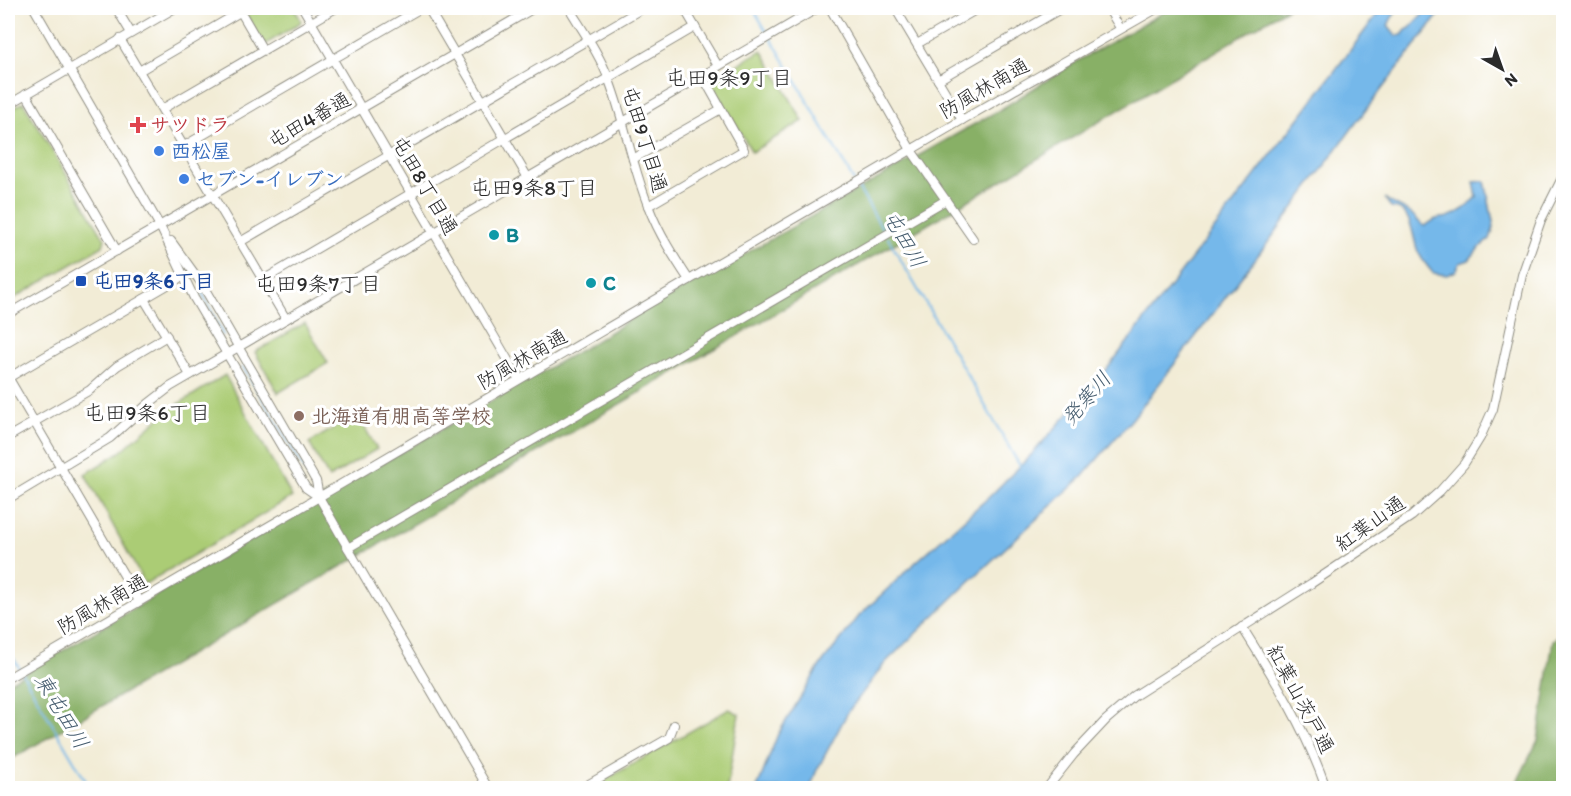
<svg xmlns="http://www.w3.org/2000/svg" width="1571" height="796" font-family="Itim,'Klee One',sans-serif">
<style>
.green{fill:#abcc75;stroke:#6b7c50;stroke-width:1.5}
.forest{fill:#88b066;stroke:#5a6e48;stroke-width:1.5}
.water{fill:#75b8ea;stroke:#50728a;stroke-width:1.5}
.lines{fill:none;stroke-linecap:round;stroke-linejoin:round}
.stream{stroke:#75b8ea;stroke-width:2}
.minor-casing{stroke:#8e8c80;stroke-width:10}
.minor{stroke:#fff;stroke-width:8}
.health-dot{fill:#e0444e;stroke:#fff;stroke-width:2}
.shop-dot{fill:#3f7fe0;stroke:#fff;stroke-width:2}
.culture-dot{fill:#0f9aa8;stroke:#fff;stroke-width:2}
.transit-dot{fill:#1a4fb4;stroke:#fff;stroke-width:2}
.education-dot{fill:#8d6e63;stroke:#fff;stroke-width:2}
.labels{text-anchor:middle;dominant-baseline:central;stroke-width:6;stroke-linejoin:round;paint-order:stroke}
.street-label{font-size:20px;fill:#2b2b2b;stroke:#fff}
.health-label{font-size:20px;font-weight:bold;fill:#be3a42;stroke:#fff;text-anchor:start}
.shop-label{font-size:20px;font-weight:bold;fill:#366cbe;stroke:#fff;text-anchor:start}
.culture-label{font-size:20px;font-weight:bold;fill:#0d838f;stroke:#fff;text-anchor:start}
.transit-label{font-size:20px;font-weight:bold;fill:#164399;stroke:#fff;text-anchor:start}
.education-label{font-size:20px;font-weight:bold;fill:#785e54;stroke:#fff;text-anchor:start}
.neighbourhood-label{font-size:21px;fill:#2b2b2b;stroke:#fff}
.water-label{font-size:21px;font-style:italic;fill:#455c6e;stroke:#fff}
</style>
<rect width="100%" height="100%" fill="#fff"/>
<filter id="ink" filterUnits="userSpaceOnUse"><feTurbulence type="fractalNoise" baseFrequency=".0167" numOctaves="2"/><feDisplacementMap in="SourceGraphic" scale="12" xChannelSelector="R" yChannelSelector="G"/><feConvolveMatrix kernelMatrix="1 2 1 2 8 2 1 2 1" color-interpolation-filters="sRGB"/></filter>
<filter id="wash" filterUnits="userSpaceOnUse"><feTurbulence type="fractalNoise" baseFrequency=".008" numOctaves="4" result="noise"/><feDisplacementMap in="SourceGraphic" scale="24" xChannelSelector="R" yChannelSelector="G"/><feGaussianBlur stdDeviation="1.35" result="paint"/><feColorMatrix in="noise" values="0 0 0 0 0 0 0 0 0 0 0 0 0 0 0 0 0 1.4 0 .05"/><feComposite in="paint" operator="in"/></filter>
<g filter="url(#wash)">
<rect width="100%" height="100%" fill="#f2ecd6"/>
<g class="green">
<polygon points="242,8 294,8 301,20 300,23 266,44 262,42"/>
<polygon points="762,50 803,121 752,152 710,81"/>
<polygon points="23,102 105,239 103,246 8,302 8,111"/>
<polygon points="305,323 328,363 278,393 255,352"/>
<polygon points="225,375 292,497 145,584 85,474 120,452 167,411"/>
<polygon points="357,414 377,449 329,478 309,443"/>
<polygon points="729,709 739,714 727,788 591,788"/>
</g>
<g class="forest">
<polygon points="1171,8 1288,8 961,205 8,761 8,683 304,508 594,342 637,315 1001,109 1074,63"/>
<polygon points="1563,635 1563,788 1514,788 1538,740 1553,640"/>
</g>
<g class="water">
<path d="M1382,8H1398C1395,14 1390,19 1388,26L1396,36L1402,35L1406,30L1410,28L1429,8H1444L1356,123L1269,241L1133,418L1082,477L971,580L885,663L848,712L816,772L810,788H757L778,734L819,667L860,615L916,562L989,497L1030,456L1097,382L1303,113Z"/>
<path d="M1485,181L1494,227L1490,239L1479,248L1469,260L1460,263L1456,271L1447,275L1433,273C1427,266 1420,258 1417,249C1412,234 1412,208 1391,208L1385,198C1394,206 1406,208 1415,217C1419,221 1419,224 1425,226C1428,224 1431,222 1434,220C1438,218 1444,218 1448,217C1459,213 1470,205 1477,197L1474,182Z"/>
</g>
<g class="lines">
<g class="stream">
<polyline points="753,8 768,34"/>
<polyline points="771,38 854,181"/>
<polyline points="857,186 885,233"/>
<polyline points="888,238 1020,466"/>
<polyline points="203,294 223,335"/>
<polyline points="243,367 308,475"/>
<polyline points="8,649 90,788"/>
</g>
</g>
</g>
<g filter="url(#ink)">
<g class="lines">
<defs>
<g id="minor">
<polyline points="34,8 160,226 194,298 306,488 319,497"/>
<polyline points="116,8 131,33"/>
<polyline points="303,8 519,379"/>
<polyline points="428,8 528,178"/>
<path d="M569,8C583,31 600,55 609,80C625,122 632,166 649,208C659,234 674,257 689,280"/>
<polyline points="684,8 718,66"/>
<polyline points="830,8 911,150 973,239"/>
<polyline points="895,8 962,120"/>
<polyline points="1108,8 1120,28"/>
<polyline points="239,9 263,50"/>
<polyline points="120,39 286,319"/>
<polyline points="917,44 979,8"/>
<polyline points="139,71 240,12"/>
<polyline points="938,80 1062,8"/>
<polyline points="26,94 117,251"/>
<polyline points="8,105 175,8"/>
<polyline points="162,109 336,8"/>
<polyline points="184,146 421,8"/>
<polyline points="633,159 721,109"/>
<polyline points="648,206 744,150 702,75"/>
<polyline points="171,241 202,284 316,481 319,497 348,548"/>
<polyline points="240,242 643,8"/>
<polyline points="263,280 695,27"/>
<polyline points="144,299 190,375"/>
<polyline points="8,314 534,8"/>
<polyline points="8,377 139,601"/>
<polyline points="8,378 183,276"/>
<polyline points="8,437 90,390 117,366 167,336"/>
<polyline points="8,499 110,438 148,404 170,387 818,8"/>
<path d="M1242,627C1275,679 1306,730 1326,788"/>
<polyline points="8,678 319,497 962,120 1158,8"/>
<polyline points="488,788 348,548 946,200"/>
<polyline points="582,788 669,738 674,725"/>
<polyline points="1047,788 1074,754 1106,720 1134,696 1312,583 1412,516 1440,491 1464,464 1480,438 1493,409 1522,275 1541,220 1564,174"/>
</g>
</defs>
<use href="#minor" class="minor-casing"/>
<use href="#minor" class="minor"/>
</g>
</g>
<path class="health-dot" d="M135 116h6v6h6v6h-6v6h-6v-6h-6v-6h6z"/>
<g class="shop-dot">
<circle cx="159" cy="151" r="6"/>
<circle cx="184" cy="179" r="6"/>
</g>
<g class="culture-dot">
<circle cx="494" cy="235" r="6"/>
<circle cx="591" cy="283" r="6"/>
</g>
<rect class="transit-dot" x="75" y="275" width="12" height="12" rx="3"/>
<circle class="education-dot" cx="299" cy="416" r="6"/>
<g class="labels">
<g class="street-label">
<text transform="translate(984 88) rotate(-30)">防風林南通</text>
<text transform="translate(309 120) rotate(-30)">屯田4番通</text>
<text transform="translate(645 139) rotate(73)">屯田9丁目通</text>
<text transform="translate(425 185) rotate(60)">屯田8丁目通</text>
<text transform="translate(522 359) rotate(-30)">防風林南通</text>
<text transform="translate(1370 523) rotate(-35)">紅葉山通</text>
<text transform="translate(102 604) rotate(-30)">防風林南通</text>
<text transform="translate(1301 699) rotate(62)">紅葉山茨戸通</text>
</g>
<g class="health-label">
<text x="150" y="125">サツドラ</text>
</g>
<g class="shop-label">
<text x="171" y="151">西松屋</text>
<text x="196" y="179">セブン-イレブン</text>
</g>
<g class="culture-label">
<text x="506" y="235">B</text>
<text x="603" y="283">C</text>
</g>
<g class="transit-label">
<text x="93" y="281">屯田9条6丁目</text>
</g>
<g class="education-label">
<text x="311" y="416">北海道有朋高等学校</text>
</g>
<g class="neighbourhood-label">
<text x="729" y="77">屯田9条9丁目</text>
<text x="534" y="187">屯田9条8丁目</text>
<text x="318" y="283">屯田9条7丁目</text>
<text x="147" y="412">屯田9条6丁目</text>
</g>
<g class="water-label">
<text transform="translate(905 239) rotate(60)">屯田川</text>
<text transform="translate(1086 398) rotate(-49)">発寒川</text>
<text transform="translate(62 711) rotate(59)">東屯田川</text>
</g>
</g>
<rect width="1571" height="796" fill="none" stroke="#fff" stroke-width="30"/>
<g transform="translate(1502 69) rotate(140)" stroke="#ffffff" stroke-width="4.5" paint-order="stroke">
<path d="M0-4.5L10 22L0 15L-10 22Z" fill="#2b2b2b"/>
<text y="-9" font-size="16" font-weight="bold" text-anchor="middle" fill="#2b2b2b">N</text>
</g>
</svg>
